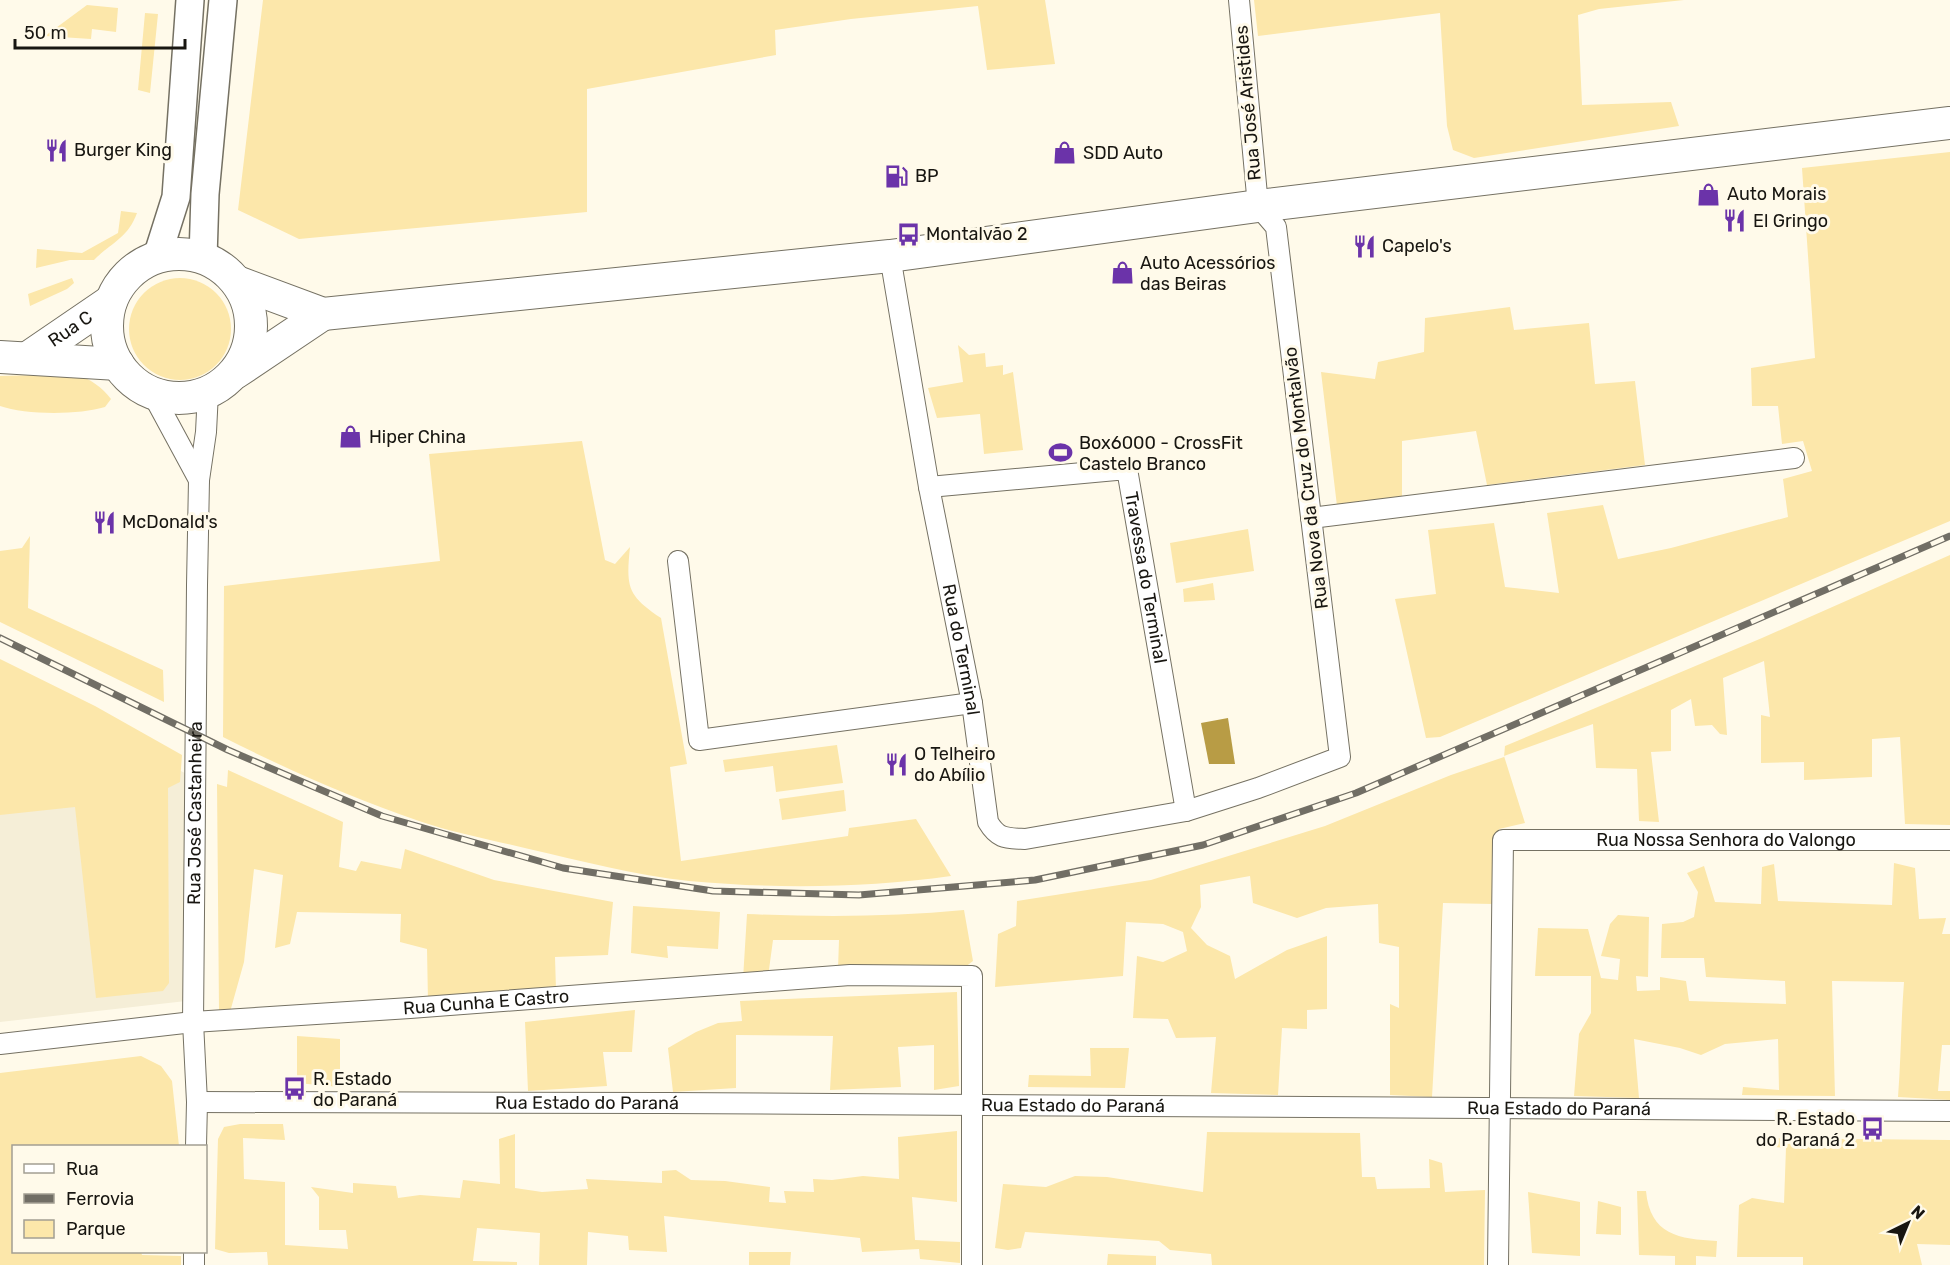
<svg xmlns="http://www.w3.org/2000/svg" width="1950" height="1265" font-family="Rubik,sans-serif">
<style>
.built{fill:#f5eed7}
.green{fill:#fce7aa}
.water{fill:#b89c45}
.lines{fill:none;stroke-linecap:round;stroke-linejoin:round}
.street-casing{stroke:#757163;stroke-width:22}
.secondary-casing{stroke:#757163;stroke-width:30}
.primary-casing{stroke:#757163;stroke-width:34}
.street{stroke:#fff;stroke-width:20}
.secondary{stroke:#fff;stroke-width:27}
.primary{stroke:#fff;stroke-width:32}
.rail-casing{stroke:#716e65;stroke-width:7}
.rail{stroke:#fffaea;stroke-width:4.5;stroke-dasharray:14;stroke-linecap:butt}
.labels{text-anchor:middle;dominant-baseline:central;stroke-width:6;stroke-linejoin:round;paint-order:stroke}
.street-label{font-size:18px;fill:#181611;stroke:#fffaea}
.poi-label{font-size:18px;fill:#181611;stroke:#fffaea;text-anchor:start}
</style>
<rect width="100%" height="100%" fill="#fffaea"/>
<polygon class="built" points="0,683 189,775 186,1001 0,1022"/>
<g class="green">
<polygon points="263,0 1045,0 1055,64 987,70 978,6 851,19 775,30 776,55 587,89 587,212 299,239 238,210"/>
<polygon points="1254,0 1684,0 1599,9 1578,15 1582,105 1671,102 1679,126 1474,158 1453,150 1447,126 1440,13 1258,36"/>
<polygon points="87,5 118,8 116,32 92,29 91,39 45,36"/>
<polygon points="145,13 158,14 150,93 138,90"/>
<polygon points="1950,152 1950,521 1440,737 1426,738 1395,599 1436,594 1428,530 1494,523 1505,587 1559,593 1547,513 1603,505 1618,559 1671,548 1788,517 1783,479 1812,471 1803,441 1782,444 1778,406 1752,406 1751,368 1815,358 1802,168"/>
<path d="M121,211L137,213C128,238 112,242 94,260H70L36,268L37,249L82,253L118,233Z"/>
<polygon points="72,278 74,283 67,289 30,306 28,294"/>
<circle cx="180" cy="329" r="51"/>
<polygon points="1510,307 1514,330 1589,323 1595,384 1635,381 1645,465 1487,485 1476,431 1402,441 1402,497 1337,506 1321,372 1375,379 1378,362 1424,352 1425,318"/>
<polygon points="958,345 969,355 985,353 986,367 1003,365 1003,375 1013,372 1023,450 984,454 980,414 937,418 928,388 963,382"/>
<path d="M76,374C91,380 101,386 111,399L105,407C79,415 25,415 0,406V376Z"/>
<path d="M582,441L605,560L615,564L630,547C626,587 627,595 661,618L687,764L670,767L681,861L848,836L849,828L916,819L951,876C865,888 776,889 689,881C635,875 581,861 529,849C492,840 454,833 419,821C352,798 286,769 223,737L224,586L440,561L429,454Z"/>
<polygon points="1248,529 1254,571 1176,583 1170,543"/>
<polygon points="30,536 28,608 163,670 164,702 0,622 0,551 22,548"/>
<polygon points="1950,555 1950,825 1905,824 1900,737 1872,739 1872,777 1804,780 1804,762 1761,763 1761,715 1770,717 1764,661 1723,678 1727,735 1720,734 1712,725 1695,726 1691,699 1671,710 1671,751 1651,752 1659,822 1639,821 1637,769 1596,768 1593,724 1504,756 1525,823 1499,829 1494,849 1493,904 1443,903 1432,1097 1390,1095 1390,1004 1399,1008 1399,947 1379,943 1378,904 1326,908 1297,918 1253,903 1250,876 1200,885 1201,907 1191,928 1207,945 1230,956 1235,979 1287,950 1327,936 1327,1009 1307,1010 1307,1029 1282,1028 1278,1095 1211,1093 1216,1037 1176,1038 1168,1019 1133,1018 1137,956 1163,962 1187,951 1183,932 1163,924 1126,922 1123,976 995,987 998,934 1016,926 1017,901 1151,880 1325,826 1451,775 1504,757 1505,746 1762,638"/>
<polygon points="1213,583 1215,600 1184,602 1183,589"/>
<polygon points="0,659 95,706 182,755 180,782 168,788 169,983 163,991 96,998 75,807 0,815"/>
<polygon points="837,745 843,783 776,792 773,766 725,772 723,760"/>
<polygon points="228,770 343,822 339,867 356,871 361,861 401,869 405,849 494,880 613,902 608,955 555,957 556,990 428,1002 427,949 400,942 401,914 297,912 290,944 275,948 283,875 254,869 244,962 230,1012 219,1011 217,784 227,787"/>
<polygon points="844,790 846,811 782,820 779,799"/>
<path d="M1894,863L1915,868L1919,919L1946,918L1942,934H1950V1045H1942L1938,1091H1950V1100L1898,1097C1901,1059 1901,1020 1904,982L1832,981L1835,1096L1742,1095L1743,1087L1779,1090L1778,1039L1725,1044L1701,1055L1680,1048L1634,1039L1639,1098L1574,1096L1579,1034L1591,1013V976H1535L1538,928L1588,929L1601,978L1618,980L1620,959L1601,956L1610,924L1618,915L1649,917L1648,977L1636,976L1637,991L1660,990V977L1686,981L1689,1001L1786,1004L1785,981L1706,977L1704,958H1661L1662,924L1683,922L1694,917L1698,892L1687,873L1704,866L1715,902L1761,904L1762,867L1774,864L1778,901L1892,905Z"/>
<polygon points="633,906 720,912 718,949 667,946 668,958 631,953"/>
<path d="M964,910L973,961L960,971L838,969L839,940H773L768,977L743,979L747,914C820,917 892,917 964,910Z"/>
<polygon points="957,992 959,1086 934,1090 934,1045 898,1047 901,1087 830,1090 833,1036 736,1035 736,1088 673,1092 668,1048 696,1032 718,1023 742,1021 740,1001"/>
<polygon points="635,1010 632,1052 603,1052 607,1086 528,1091 525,1022"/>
<polygon points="297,1036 340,1039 340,1087 297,1083"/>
<polygon points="1090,1048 1129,1048 1125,1088 1028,1087 1029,1075 1091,1076"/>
<polygon points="141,1056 161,1066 172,1081 179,1146 14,1146 14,1252 141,1252 142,1255 181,1256 181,1265 0,1265 0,1073"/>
<polygon points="240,1124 283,1124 285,1140 243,1138 244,1179 285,1182 285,1245 348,1249 346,1230 319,1230 319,1197 311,1187 353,1193 353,1183 396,1186 398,1198 420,1195 460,1198 463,1180 500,1184 499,1139 515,1134 515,1188 542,1192 588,1189 586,1179 662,1183 662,1171 676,1170 691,1180 725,1181 770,1187 769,1202 786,1203 784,1191 814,1192 813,1179 832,1180 863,1176 899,1179 898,1137 957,1131 957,1202 912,1197 915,1240 960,1242 960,1263 920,1259 919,1249 862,1252 860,1238 664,1216 667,1252 629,1250 628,1236 588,1232 587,1265 539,1265 540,1233 477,1228 473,1261 517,1262 517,1265 268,1265 267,1252 229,1253 215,1249 218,1139 224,1127"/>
<polygon points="1207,1132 1360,1133 1362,1177 1375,1177 1377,1189 1430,1188 1429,1159 1442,1163 1445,1192 1485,1190 1484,1265 1212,1265 1211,1254 1170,1250 1159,1241 1025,1232 1021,1248 1008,1250 995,1248 1003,1184 1046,1187 1075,1176 1107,1177 1203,1192"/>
<polygon points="1766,1138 1950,1140 1950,1245 1917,1244 1922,1265 1803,1265 1803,1257 1737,1257 1739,1205 1752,1198 1784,1203 1786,1148 1765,1146"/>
<path d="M1637,1191H1646C1650,1235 1679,1239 1717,1241L1716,1257L1696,1256V1265H1675V1256L1639,1255Z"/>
<polygon points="1528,1192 1580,1202 1580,1256 1532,1253"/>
<polygon points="1598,1201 1621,1207 1621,1235 1596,1234"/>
<polygon points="749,1252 791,1252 790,1265 749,1265"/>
<polygon points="1108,1254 1156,1256 1156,1265 1107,1265"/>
</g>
<polygon class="water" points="1228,718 1235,764 1209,764 1201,723"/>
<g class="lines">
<defs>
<g id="street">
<path id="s1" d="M890,256L929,487L972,703L988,822C998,839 1006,838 1025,839L1186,811L1258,788L1340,757L1276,227L1258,206L1239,0"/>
<polyline points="152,393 199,480"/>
<path id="s2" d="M929,487L1127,469L1186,811"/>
<polyline points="1311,518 1794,458"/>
<polyline points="678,561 699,740 972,703"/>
<path id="s3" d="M0,1044L193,1022L410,1008L850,975L972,976V1265"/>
<path id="s4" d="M197,1102L664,1103L1950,1111"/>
<path id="s5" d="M196,1146L197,1102L193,1022L197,585L199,480L206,432L208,392"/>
<polyline points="194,1265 194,1252"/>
<path id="s6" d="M1498,1265L1503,840H1950"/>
</g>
<g id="secondary">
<polyline points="157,257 176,197 190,0"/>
<polyline points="203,258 205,194 223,0"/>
</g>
<g id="primary">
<circle cx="179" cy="326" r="72"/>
<polyline points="237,282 323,314 890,256 1258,206 1950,123"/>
<polyline points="0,357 118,364"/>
<path id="s7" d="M29,357L111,301"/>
<polyline points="235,373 323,314"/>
</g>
</defs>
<use href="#street" class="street-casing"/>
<use href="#secondary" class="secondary-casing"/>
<use href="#primary" class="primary-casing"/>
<use href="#street" class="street"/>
<use href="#secondary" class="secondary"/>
<use href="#primary" class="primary"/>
<defs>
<polyline id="rail" points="0,638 228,750 382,816 563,868 713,891 859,895 1035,880 1203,845 1356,793 1950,536"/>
</defs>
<use href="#rail" class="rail-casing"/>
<use href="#rail" class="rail"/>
</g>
<defs>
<symbol id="restaurant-bare" viewBox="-9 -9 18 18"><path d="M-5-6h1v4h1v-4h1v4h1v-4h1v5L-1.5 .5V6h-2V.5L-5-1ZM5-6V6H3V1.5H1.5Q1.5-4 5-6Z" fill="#6b33a9" stroke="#fffaea" stroke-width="2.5" paint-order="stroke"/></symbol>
<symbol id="shop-bare" viewBox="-9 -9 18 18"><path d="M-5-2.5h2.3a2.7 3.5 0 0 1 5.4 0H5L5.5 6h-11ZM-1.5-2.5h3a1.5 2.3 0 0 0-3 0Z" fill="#6b33a9" stroke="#fffaea" stroke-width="2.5" paint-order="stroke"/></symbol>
<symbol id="fuel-bare" viewBox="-9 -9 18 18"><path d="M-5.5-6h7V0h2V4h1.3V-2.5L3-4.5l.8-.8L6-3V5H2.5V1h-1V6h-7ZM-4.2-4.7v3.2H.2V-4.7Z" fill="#6b33a9" stroke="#fffaea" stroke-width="2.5" paint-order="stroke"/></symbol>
<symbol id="bus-bare" viewBox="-9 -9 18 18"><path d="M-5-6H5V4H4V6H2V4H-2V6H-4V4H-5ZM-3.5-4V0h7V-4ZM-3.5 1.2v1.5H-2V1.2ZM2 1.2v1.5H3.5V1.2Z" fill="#6b33a9" stroke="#fffaea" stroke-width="2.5" paint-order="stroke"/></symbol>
<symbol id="stadium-bare" viewBox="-9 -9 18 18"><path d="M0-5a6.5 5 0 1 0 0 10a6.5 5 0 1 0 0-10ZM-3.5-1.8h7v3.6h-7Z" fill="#6b33a9" stroke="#fffaea" stroke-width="2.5" paint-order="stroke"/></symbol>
</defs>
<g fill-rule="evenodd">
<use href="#restaurant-bare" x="40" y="134" width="33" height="33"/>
<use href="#shop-bare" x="1048" y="136" width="33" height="33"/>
<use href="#fuel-bare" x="880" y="160" width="33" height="33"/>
<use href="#shop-bare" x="1692" y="178" width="33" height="33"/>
<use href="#restaurant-bare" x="1718" y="204" width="33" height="33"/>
<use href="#bus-bare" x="892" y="218" width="33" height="33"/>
<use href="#restaurant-bare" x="1348" y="230" width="33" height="33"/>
<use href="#shop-bare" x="1106" y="256" width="33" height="33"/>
<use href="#shop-bare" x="334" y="420" width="33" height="33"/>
<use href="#stadium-bare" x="1044" y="436" width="33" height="33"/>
<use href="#restaurant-bare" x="88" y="506" width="33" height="33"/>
<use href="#restaurant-bare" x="880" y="748" width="33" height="33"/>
<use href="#bus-bare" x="278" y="1072" width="33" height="33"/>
<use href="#bus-bare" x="1856" y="1112" width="33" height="33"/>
</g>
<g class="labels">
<g class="street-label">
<text transform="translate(1248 103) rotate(-95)">Rua José Aristides</text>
<text stroke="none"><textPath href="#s7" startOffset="50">Rua C</textPath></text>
<text transform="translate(1306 478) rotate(-97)">Rua Nova da Cruz do Montalvão</text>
<text stroke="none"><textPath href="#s2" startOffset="309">Travessa do Terminal</textPath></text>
<text stroke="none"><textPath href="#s1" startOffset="400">Rua do Terminal</textPath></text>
<text stroke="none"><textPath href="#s5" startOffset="333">Rua José Castanheira</textPath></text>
<text stroke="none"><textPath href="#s6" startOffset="648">Rua Nossa Senhora do Valongo</textPath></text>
<text stroke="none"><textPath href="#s3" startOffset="488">Rua Cunha E Castro</textPath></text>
<text stroke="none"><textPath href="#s4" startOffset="390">Rua Estado do Paraná</textPath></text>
<text stroke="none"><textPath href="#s4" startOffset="876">Rua Estado do Paraná</textPath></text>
<text stroke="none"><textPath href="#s4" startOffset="1362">Rua Estado do Paraná</textPath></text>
</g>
<g class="poi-label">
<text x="74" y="150">Burger King</text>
<text x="1083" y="153">SDD Auto</text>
<text x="915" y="176">BP</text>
<text x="1727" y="194">Auto Morais</text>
<text x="1753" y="221">El Gringo</text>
<text x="926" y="234">Montalvão 2</text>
<text x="1382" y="246">Capelo's</text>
<text x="1140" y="263">Auto Acessórios<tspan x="1140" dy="21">das Beiras</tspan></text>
<text x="369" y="437">Hiper China</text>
<text x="1079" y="443">Box6000 - CrossFit<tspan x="1079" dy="21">Castelo Branco</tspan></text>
<text x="122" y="522">McDonald's</text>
<text x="914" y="754">O Telheiro<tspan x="914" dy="21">do Abílio</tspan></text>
<text x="313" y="1079">R. Estado<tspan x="313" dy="21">do Paraná</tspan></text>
<text x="1855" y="1119" text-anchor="end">R. Estado<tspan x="1855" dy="21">do Paraná 2</tspan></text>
</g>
</g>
<rect x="12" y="1145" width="195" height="108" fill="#fffaea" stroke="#a39f93" stroke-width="1.5"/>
<rect x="24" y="1164" width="30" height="9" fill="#ffffff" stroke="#a39f93" stroke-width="1.5"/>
<text x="66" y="1175" font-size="18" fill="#181611">Rua</text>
<rect x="24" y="1194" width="30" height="9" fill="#716e65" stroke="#a39f93" stroke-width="1.5"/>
<text x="66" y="1205" font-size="18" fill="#181611">Ferrovia</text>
<rect x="24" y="1220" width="30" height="18" fill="#fce7aa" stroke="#a39f93" stroke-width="1.5"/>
<text x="66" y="1235" font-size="18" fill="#181611">Parque</text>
<g transform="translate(1908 1223) rotate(43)" stroke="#fffaea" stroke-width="4.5" paint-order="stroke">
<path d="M0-4.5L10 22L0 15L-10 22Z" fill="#181611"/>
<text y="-9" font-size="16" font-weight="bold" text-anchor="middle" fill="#181611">N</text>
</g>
<path d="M15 39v9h170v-9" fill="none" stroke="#181611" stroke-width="3"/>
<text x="24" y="39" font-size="18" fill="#181611" stroke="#fffaea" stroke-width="4.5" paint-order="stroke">50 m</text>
</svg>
